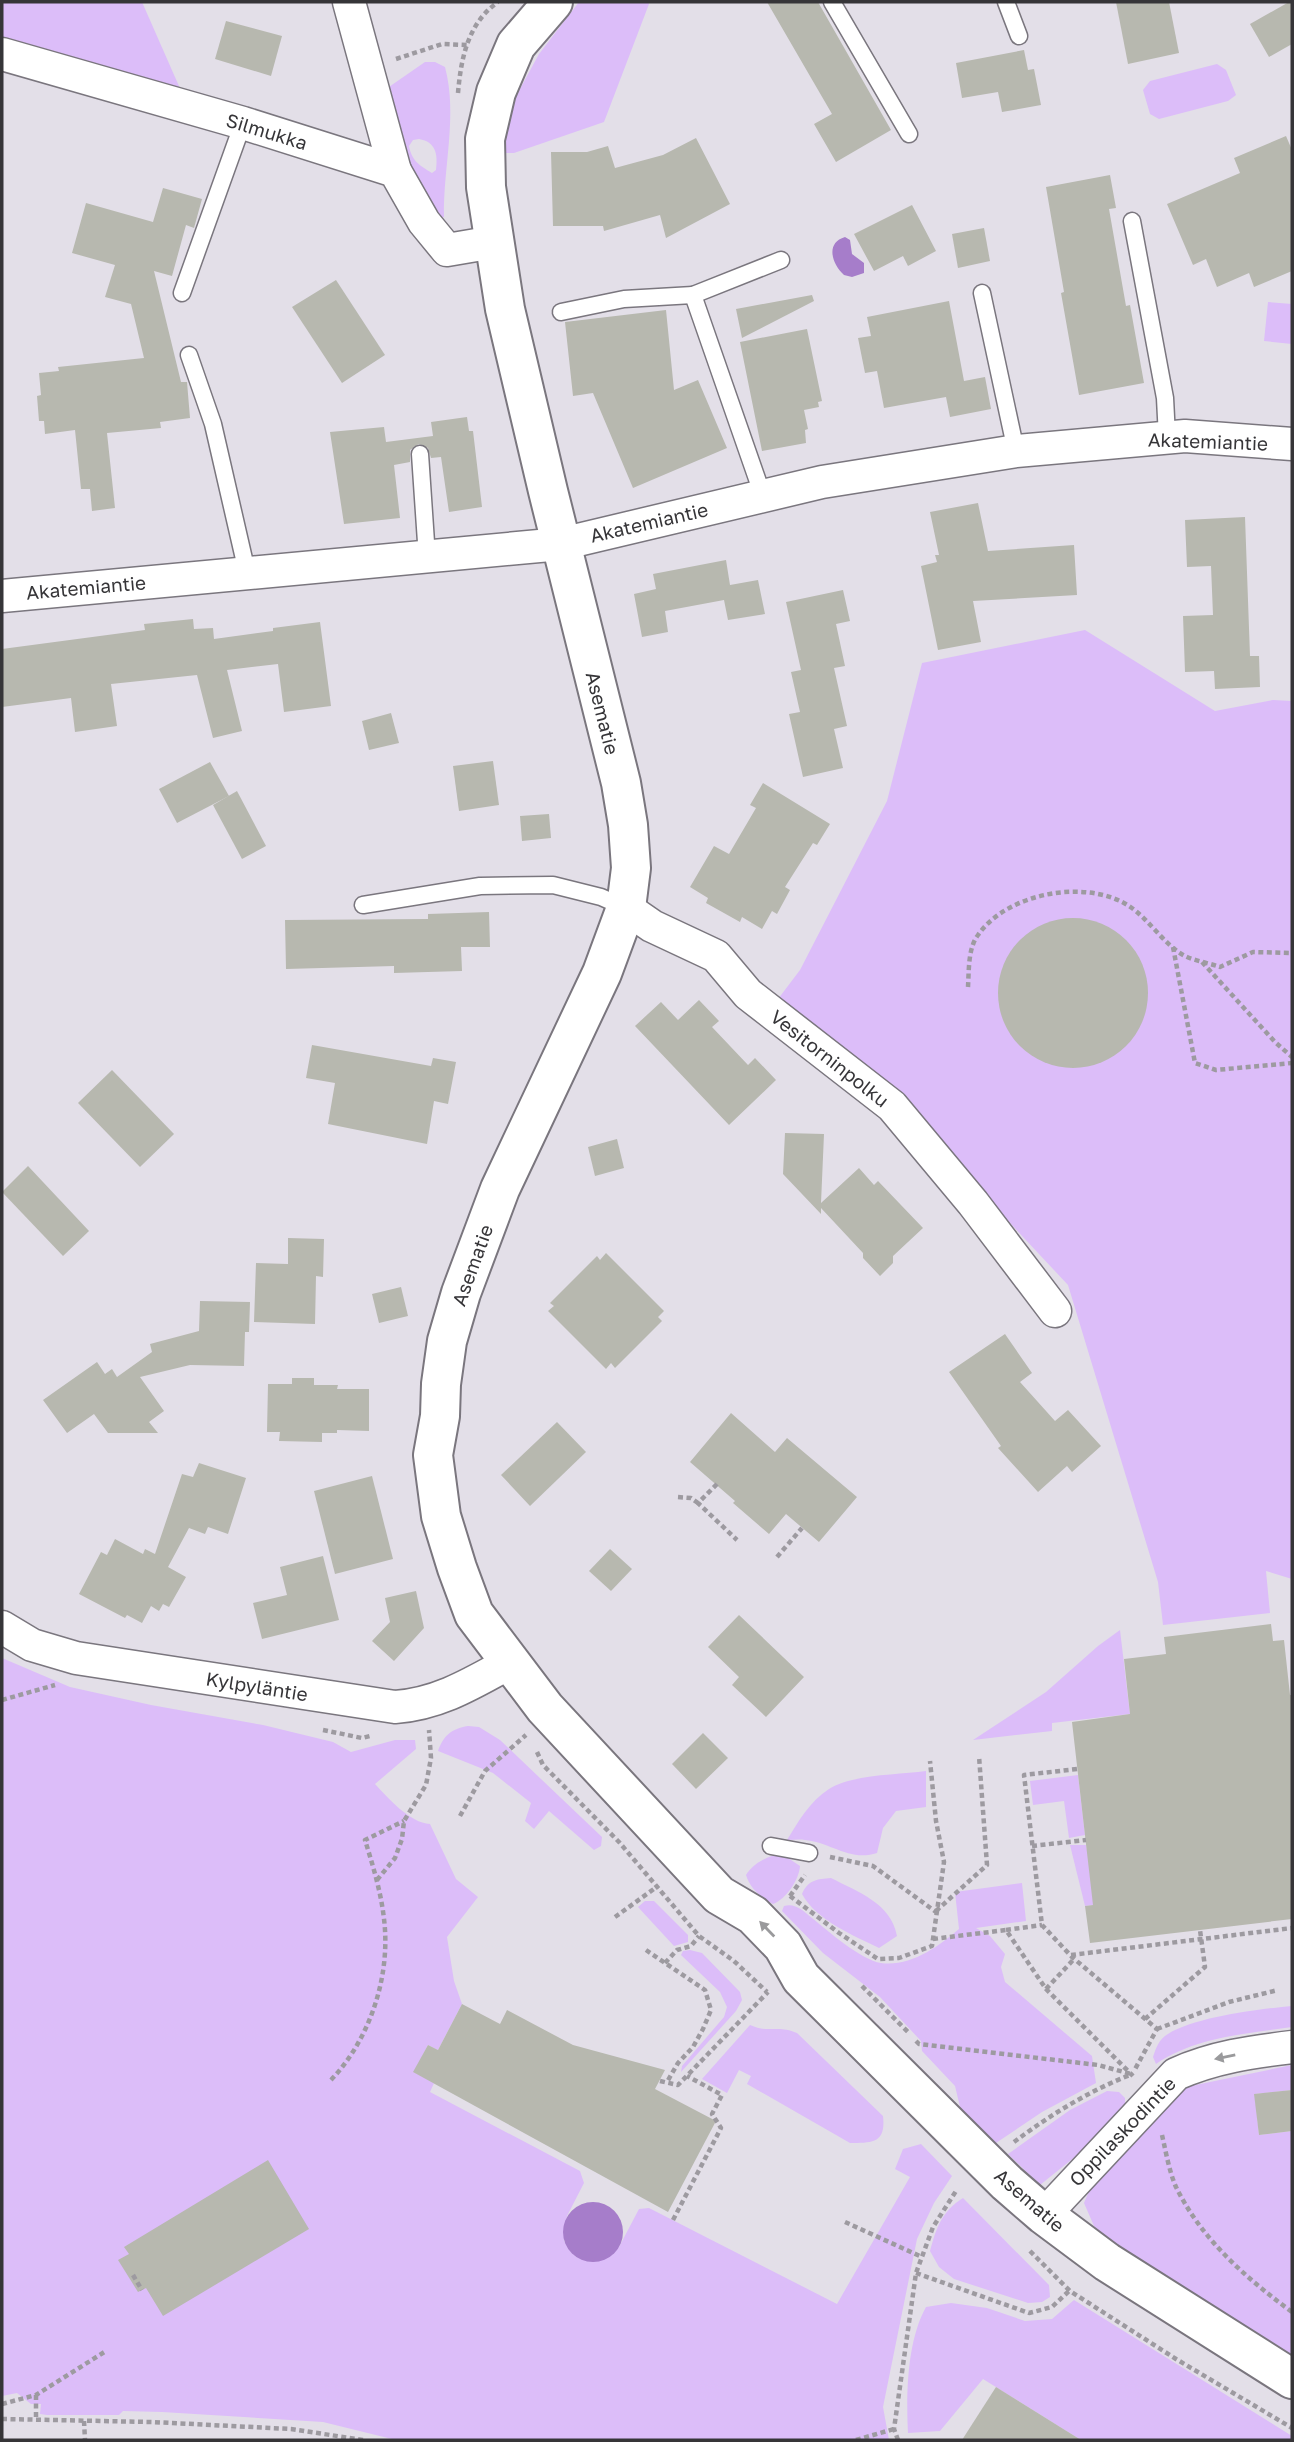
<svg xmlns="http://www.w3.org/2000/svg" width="1294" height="2442" font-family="'Golos Text',sans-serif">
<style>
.green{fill:#dcbdf9;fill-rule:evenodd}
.water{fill:#a67dca}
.building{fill:#b7b8af}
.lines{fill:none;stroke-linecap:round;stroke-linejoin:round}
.service-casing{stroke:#7a767e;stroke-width:19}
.minor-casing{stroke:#7a767e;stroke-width:35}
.tertiary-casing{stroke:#7a767e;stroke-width:42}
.path{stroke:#9d9aa0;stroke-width:4.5;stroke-dasharray:5 3.5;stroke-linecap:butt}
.service{stroke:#fff;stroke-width:16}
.minor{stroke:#fff;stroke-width:32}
.tertiary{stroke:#fff;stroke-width:38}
.oneway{fill:#9a9a9c}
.labels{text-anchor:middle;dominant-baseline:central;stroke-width:5;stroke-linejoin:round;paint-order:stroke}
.street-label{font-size:19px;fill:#363538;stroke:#fff}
</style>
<rect width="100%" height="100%" fill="#e3dfe8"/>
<g class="green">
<polygon points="2,2 142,2 182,93 2,44"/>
<polygon points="579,2 648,2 649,4 604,122 514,153 500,153 508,111 539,54"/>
<path d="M425,62H435L445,67C458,116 443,167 444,217L438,219L411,179L386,89ZM419,139C436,142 438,154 436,170L432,173C419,165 412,161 409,146L413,140Z"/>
<polygon points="1217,64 1226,70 1236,95 1228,101 1159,119 1150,114 1143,90 1150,81"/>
<polygon points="1268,302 1292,304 1292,344 1264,341"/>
<polygon points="1085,630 1215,711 1273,700 1292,701 1292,1579 1266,1571 1270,1613 1163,1625 1158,1582 1068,1285 893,1098 775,1003 800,970 887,801 922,663"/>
<polygon points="1120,1630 1130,1714 1052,1723 1052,1731 973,1740 1046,1692 1098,1646"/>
<path d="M2,1658L70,1687L151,1705L263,1725L333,1742L351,1752L395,1740H415L416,1749L375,1784C388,1798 410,1823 430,1824L456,1879L478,1897L447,1937L454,1981L462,2004L438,2050L428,2045L414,2072L434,2083L430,2092L580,2171L584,2183L567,2216L564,2241L576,2257L619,2247L639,2209L649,2208L837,2304L910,2177L895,2169L903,2149L921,2144L952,2176L934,2203L917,2239L883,2407L889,2440H396L323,2422L162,2412L123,2411L119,2415H47L40,2414L41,2404H31L17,2393L2,2396Z"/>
<path d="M468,1726L479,1727L500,1740L602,1837L601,1846L594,1850L549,1811L534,1829L525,1821L531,1803L493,1773L438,1751C444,1735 451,1729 468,1726Z"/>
<path d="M926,1771V1807L896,1811L883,1828L877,1853C850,1862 830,1842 805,1840C799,1839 793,1840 787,1840C798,1822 810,1801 829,1789C853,1774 898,1775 926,1771Z"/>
<polygon points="1078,1775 1085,1835 1069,1838 1064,1801 1033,1805 1030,1781"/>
<polygon points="1070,1845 1086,1845 1099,1904 1085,1906"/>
<path d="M775,1855L785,1856L800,1866C799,1880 786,1899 773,1904C761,1898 750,1888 746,1875C752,1865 764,1858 775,1855Z"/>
<path d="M831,1878C858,1892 891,1903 897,1936L879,1948C853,1935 817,1921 802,1894C808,1880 817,1879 831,1878Z"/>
<path d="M1022,1883L1026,1921L976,1928L990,1936L1005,1954L1001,1967L1005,1982L1092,2056L1096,2083L1042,2112L996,2143L961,2111L955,2086L922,2051L921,2041L880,1997L823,1953L782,1911L784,1906C796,1903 803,1911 812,1918C828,1931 861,1960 881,1963C910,1967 938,1947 959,1929L955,1892Z"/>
<polygon points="645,1901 654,1901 688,1935 688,1942 674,1946 638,1907"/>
<polygon points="690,1950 702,1953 740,1992 742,2000 736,2011 681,2072 682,2066 724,2017 727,2007 720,1992 681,1955 683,1951"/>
<path d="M1292,2006V2027C1246,2034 1195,2037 1156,2064L1153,2057C1156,2048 1159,2039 1168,2034C1195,2017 1260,2009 1292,2006Z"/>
<path d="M750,2025C770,2034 777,2024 797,2033L883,2116C886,2143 873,2143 850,2143L747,2084L751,2076L739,2070L727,2093L702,2079Z"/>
<polygon points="1292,2065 1292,2090 1255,2094 1259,2135 1292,2131 1292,2363 1128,2259 1094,2226 1084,2203 1095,2177 1171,2090"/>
<polygon points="1107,2091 1119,2092 1125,2098 1125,2106 1086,2148 1040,2185 1008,2154 1070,2110"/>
<path d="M963,2198L1049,2285L1050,2297L1042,2302L1028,2303L954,2279L939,2267L930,2251C936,2228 942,2211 963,2198Z"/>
<path d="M1074,2300L1292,2436V2440H1081L983,2379L940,2431L908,2433C906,2394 907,2341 926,2307L951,2303L987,2308L1025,2321L1052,2319Z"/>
</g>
<g class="water">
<path d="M845,237L850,240L852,254L864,263V273L852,277L844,275C832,264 825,243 845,237Z"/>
<circle cx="593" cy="2232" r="30"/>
</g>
<g class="building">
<polygon points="767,2 818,2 891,130 836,162 814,124 832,114"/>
<polygon points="1116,2 1169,2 1179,53 1128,64"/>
<polygon points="1289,2 1292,2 1292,44 1269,57 1250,24"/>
<polygon points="226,21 282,36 271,76 215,59"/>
<polygon points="1024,50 1028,70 1034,69 1041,105 1002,112 998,92 962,98 956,63"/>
<polygon points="1286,136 1292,150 1292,271 1254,287 1249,273 1217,287 1206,259 1193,265 1167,204 1240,173 1234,158"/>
<polygon points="696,138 730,204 666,238 660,215 604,231 603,226 553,226 551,152 587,152 608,146 615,168 663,155"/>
<polygon points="1110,175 1116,208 1109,209 1126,306 1130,305 1144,383 1079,395 1061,293 1064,292 1046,187"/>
<polygon points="163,188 202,199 194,228 186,225 172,276 154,271 181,382 187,382 190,418 160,422 161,428 107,433 115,508 92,511 90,489 81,489 75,430 45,434 44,421 39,421 37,396 41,395 39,373 59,371 58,367 144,358 131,304 105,297 115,265 72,253 86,203 153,222"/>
<polygon points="912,205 936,251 908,266 903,256 874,271 854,234"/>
<polygon points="984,228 990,261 958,268 952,234"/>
<polygon points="336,280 385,355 342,383 292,307"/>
<polygon points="812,295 814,301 742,338 736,309"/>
<polygon points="949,301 964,381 985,377 991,409 950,417 946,397 884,408 877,371 865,373 858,338 871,336 867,317"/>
<polygon points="666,310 674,390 698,380 727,448 633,488 593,393 573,396 565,322"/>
<polygon points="807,329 822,401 818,402 819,407 804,410 808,429 805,430 806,443 762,451 740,342"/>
<polygon points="467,417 469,431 473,431 482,507 449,512 441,457 431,458 428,448 419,444 410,450 410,462 394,465 400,518 344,524 330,432 384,427 386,442 433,436 431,422"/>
<polygon points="978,503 988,551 1074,545 1077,595 973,601 981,642 938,650 921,566 937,562 935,555 939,555 930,512"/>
<polygon points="1245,517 1250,656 1259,656 1260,687 1215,689 1214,671 1185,672 1183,616 1213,615 1211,566 1187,567 1185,520"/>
<polygon points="726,560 730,585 758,580 765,614 728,620 724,600 665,611 668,632 642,637 634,594 656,589 653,574"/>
<polygon points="843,590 850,621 836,624 845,666 834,668 847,726 834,729 843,768 803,777 789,714 800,712 791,672 801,670 786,602"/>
<polygon points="193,619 194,629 213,628 214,639 273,631 273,628 320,622 331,706 284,712 278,664 227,670 242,731 213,738 197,675 111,684 117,726 75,732 71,698 2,707 2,649 145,630 144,624"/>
<polygon points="391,713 399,743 369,750 362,721"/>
<polygon points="493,761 499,805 459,811 453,766"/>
<polygon points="210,762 229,796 177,823 159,789"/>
<polygon points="763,783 830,824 817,845 813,843 785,887 790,890 777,914 772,911 762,929 742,917 740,922 706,903 708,898 690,887 714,846 729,854 756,808 750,805"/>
<polygon points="237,791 266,846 242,859 213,805"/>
<polygon points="549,814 551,838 522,841 520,816"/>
<polygon points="489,912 490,947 461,947 462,971 394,973 394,966 286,969 285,920 428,919 428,914"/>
<circle cx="1073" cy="993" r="75"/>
<polygon points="699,1000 719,1021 712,1027 748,1065 755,1058 776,1080 729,1125 635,1026 661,1002 678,1020"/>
<polygon points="312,1045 431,1066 433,1058 456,1062 448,1104 434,1101 427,1144 328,1124 335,1083 306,1078"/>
<polygon points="112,1070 174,1134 140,1167 78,1103"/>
<polygon points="785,1133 824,1134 821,1203 859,1168 874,1185 878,1181 923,1228 893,1256 893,1263 880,1276 863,1258 863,1253 821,1208 821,1214 783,1174"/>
<polygon points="617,1139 624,1168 595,1176 588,1147"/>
<polygon points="28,1166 89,1231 63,1256 2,1192"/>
<polygon points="288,1238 324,1239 323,1277 316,1276 315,1324 254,1322 256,1263 288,1264"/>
<polygon points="606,1253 664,1311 658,1317 662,1321 615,1368 611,1363 606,1369 548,1311 554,1306 550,1303 597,1256 600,1260"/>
<polygon points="401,1287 408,1316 379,1323 372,1294"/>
<polygon points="200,1301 250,1302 249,1332 245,1332 244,1366 190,1365 140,1377 164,1411 149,1422 158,1433 108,1433 94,1414 67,1433 43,1400 97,1362 105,1374 112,1369 117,1377 152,1352 150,1344 199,1331"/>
<polygon points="1005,1334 1032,1373 1020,1382 1055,1421 1068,1410 1101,1446 1072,1472 1067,1466 1038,1492 998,1448 1001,1446 949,1372"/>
<polygon points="292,1378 314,1378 314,1385 338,1385 337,1389 369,1389 369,1431 337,1430 337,1433 322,1433 322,1442 279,1441 280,1432 267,1432 268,1384 292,1384"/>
<polygon points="731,1413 775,1452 787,1438 857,1497 819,1542 786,1514 769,1534 733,1503 735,1501 690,1462"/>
<polygon points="557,1422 586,1452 530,1506 501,1475"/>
<polygon points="199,1463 246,1478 228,1534 208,1527 205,1534 189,1528 168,1567 186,1577 169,1607 163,1604 159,1611 151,1606 142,1623 127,1615 125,1618 79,1594 101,1552 107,1555 115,1539 143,1554 145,1549 155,1554 182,1474 193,1477"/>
<polygon points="372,1476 393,1559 335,1574 314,1491"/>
<polygon points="610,1549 632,1569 611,1591 589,1571"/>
<polygon points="323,1556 339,1620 262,1639 253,1603 287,1595 280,1567"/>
<polygon points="416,1591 424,1628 394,1661 372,1641 390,1622 385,1598"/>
<polygon points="739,1615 804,1677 766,1717 732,1685 739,1677 708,1647"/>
<polygon points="1271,1624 1273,1641 1284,1640 1290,1695 1292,1695 1292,1919 1090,1943 1085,1906 1093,1905 1072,1722 1130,1714 1124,1659 1166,1654 1164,1637"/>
<polygon points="703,1733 728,1758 696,1789 672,1764"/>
<polygon points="462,2004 500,2024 507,2010 573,2045 665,2070 655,2089 716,2121 668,2212 413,2072 428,2045 438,2050"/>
<polygon points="1292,2090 1292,2131 1259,2135 1254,2094"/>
<polygon points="268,2160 309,2229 163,2316 146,2288 138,2292 118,2260 129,2254 124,2247"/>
<polygon points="996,2387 1081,2440 962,2440"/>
</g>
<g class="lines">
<defs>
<g id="service">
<polyline points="832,2 909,134"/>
<polyline points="1006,2 1019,36"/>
<polyline points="1132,221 1165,398 1167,437"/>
<polyline points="182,293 243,123"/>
<polyline points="982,293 1016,451"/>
<polyline points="561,312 624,299 693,295"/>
<polyline points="189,355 213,424 247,572"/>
<polyline points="420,454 427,557"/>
<polyline points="763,496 693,295 781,260"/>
<polyline points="363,905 480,886 553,885 601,897 626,908"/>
<polyline points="771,1846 809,1853"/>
</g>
<g id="minor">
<polyline points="349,2 395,171"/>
<polyline points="2,54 243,123 395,171 424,222 447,250 494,242"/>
<polyline points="2,596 561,544 822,482 1016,451 1185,436 1292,444"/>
<polyline points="626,908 652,926 716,956 748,994 892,1106 973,1203 1055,1311"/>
<path d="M2,1627L32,1645L76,1658L395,1707C438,1704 471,1684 509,1663"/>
<path d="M1044,2215L1176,2074C1214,2057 1251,2052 1292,2047"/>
</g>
<polyline id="tertiary" points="553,2 516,45 496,92 485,139 486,187 505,309 548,491 621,783 628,825 631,868 626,908 602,973 500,1189 461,1293 447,1341 441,1384 440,1416 433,1455 441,1516 457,1568 474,1614 545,1708 719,1895 753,1915 783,1946 801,1978 1007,2183 1044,2215 1107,2262 1292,2379"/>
</defs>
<use href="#service" class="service-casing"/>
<use href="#minor" class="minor-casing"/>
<use href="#tertiary" class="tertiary-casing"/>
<g class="path">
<polyline points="396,59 442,44 467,45"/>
<path d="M458,93C461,58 468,23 498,2"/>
<polyline points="1173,947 1195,1063 1216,1070 1292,1063"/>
<polyline points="1202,962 1275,1042 1292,1057"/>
<path d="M968,987C969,970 968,948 978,935C1007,893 1086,878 1129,906C1149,919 1164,945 1185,956C1195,961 1209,963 1220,967L1253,952L1292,953"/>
<polyline points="717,1484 698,1503 737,1540"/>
<polyline points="678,1497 691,1498 698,1503"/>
<polyline points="777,1557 802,1528"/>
<polyline points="2,1700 55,1685"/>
<polyline points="323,1730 362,1738 370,1736"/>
<polyline points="537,1752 543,1765 619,1842 699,1936 734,1961 767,1992"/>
<polyline points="1077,1769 1024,1775 1042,1925 1072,1957 1157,2029 1134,2071"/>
<polyline points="460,1816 485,1771 526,1735"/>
<polyline points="1032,1846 1086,1840"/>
<polyline points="830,1857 873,1866 936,1912"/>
<polyline points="377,1880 395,1858 402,1839 404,1821 426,1785 431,1758 429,1730"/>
<polyline points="790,1896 839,1933 878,1959 899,1958 932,1946 944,1862 936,1821 930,1761"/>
<polyline points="790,1896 805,1875"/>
<polyline points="936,1911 987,1865 979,1756"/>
<polyline points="615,1917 658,1886"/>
<polyline points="1006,1930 1042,1925"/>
<polyline points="933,1939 1006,1930 1046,1989 1133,2076"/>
<polyline points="646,1950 705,1990 711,2010 703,2029 693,2047 678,2063 667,2082"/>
<polyline points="1071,1955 1292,1928"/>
<polyline points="665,1963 677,1950 691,1946 699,1936"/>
<polyline points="862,1986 910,2034"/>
<polyline points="1046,1989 1074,1959"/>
<polyline points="1145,2019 1205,1967 1200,1930"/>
<polyline points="1157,2029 1229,2002 1278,1990"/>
<polyline points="916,2041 919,2044 1098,2065 1131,2074"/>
<path d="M331,2080C370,2039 391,1976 384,1919C381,1892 373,1866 365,1840L404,1821"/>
<polyline points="660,2081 678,2085 768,1992"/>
<path d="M1162,2135C1166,2152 1169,2171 1176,2187C1202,2240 1246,2278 1292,2312"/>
<path d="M1014,2142C1050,2115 1089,2091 1130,2075"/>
<polyline points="673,2220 721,2128 712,2114 722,2095 687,2076"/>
<polyline points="845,2222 922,2257"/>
<polyline points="1030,2251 1070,2291 1176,2359 1292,2428"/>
<polyline points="916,2273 1029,2313 1052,2307 1069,2291"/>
<polyline points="133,2275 142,2290"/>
<polyline points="36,2395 36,2420"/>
<polyline points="2,2404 36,2395 106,2351"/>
<polyline points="2,2419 152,2422 291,2429 363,2440"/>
<polyline points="84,2421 85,2440"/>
<polyline points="856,2440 894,2429"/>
<polyline points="898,2440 894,2429 916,2273 933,2227 956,2191"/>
</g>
<use href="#service" class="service"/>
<use href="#minor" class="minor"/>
<use href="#tertiary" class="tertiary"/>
</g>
<defs><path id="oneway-solid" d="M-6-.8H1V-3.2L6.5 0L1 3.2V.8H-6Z" transform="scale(1.75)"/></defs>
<g class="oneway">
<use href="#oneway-solid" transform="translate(767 1929) rotate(-134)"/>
<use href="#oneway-solid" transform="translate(1225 2057) rotate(168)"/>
</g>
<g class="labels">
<g class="street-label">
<text transform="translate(267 131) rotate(17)">Silmukka</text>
<text transform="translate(1208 441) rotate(2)">Akatemiantie</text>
<text transform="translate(649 522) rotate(-13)">Akatemiantie</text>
<text transform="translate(86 587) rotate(-5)">Akatemiantie</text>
<text transform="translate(603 713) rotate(76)">Asematie</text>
<text transform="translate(830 1058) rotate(38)">Vesitorninpolku</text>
<text transform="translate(472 1265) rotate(-70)">Asematie</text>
<text transform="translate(257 1686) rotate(9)">Kylpyläntie</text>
<text transform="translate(1122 2131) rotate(-46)">Oppilaskodintie</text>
<text transform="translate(1030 2200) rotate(41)">Asematie</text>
</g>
</g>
<rect width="1294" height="2442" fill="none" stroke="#363538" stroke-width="7"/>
</svg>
